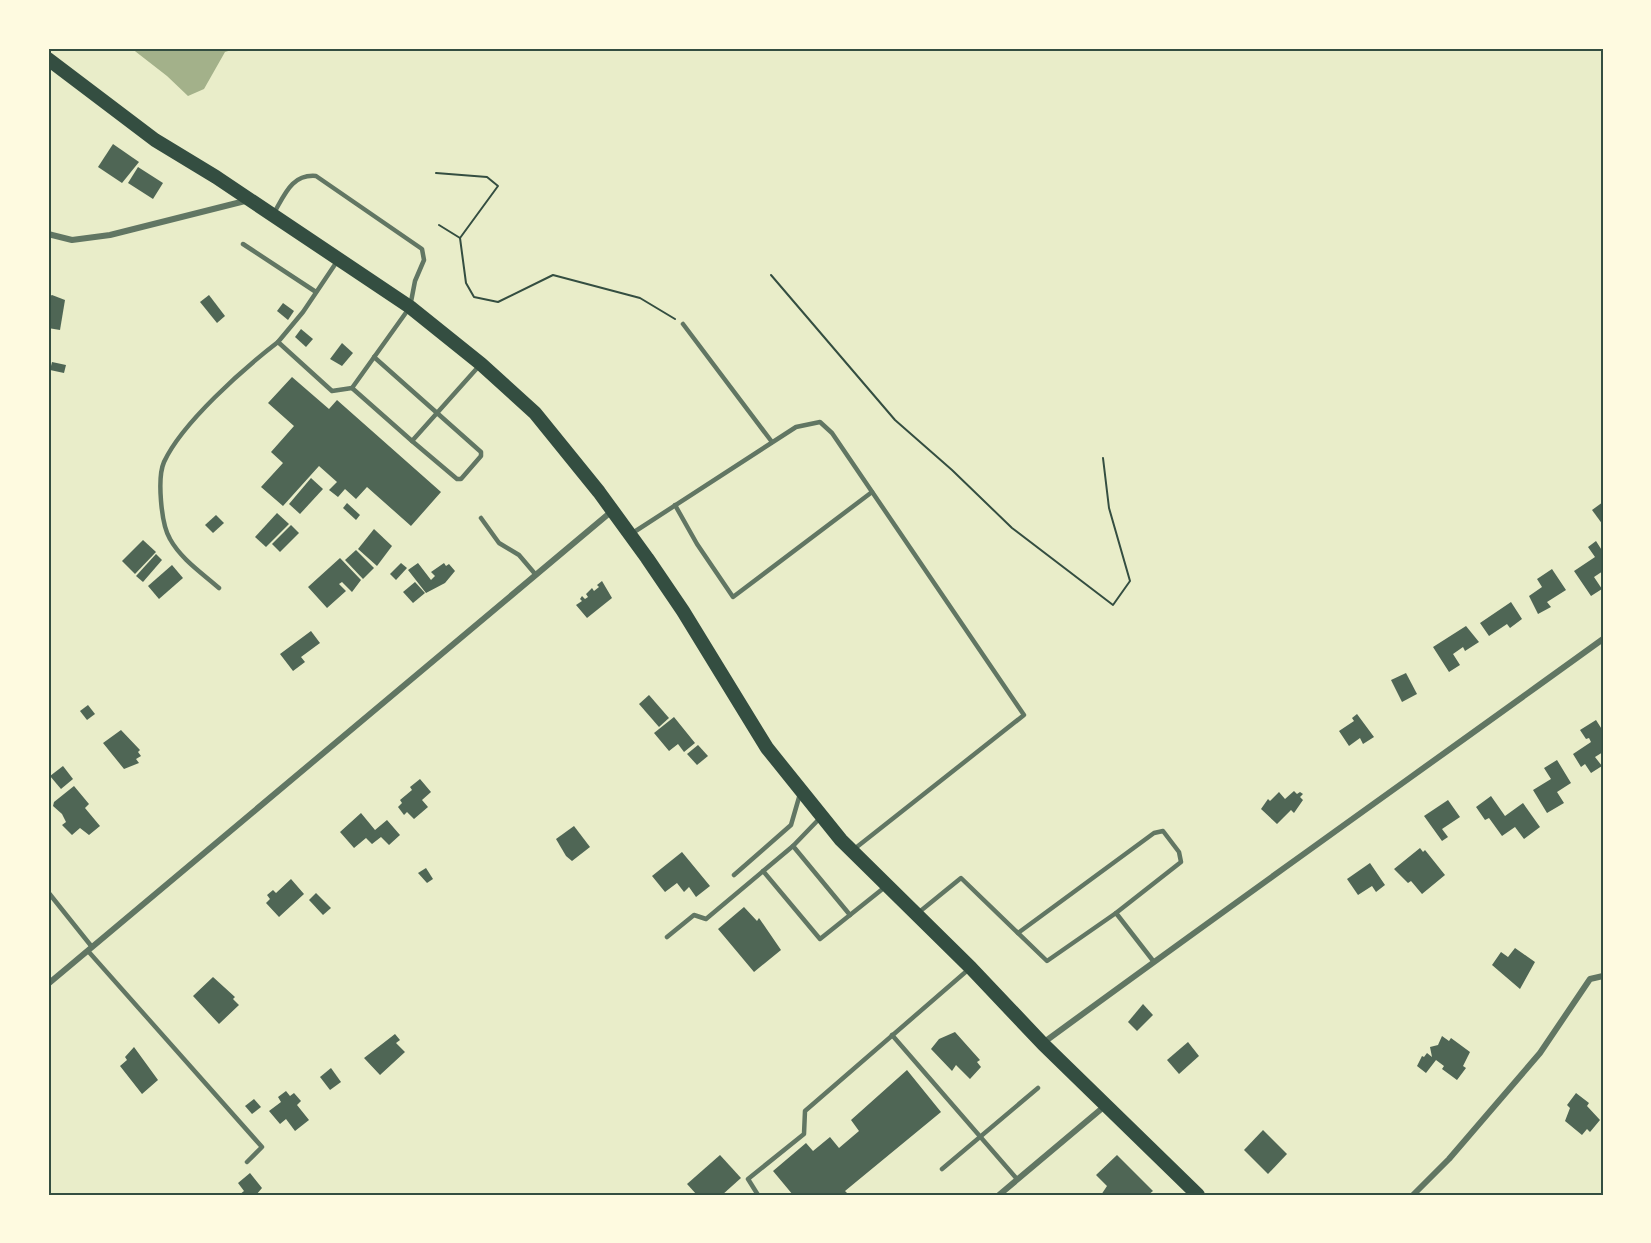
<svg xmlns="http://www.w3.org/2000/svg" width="1651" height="1243" font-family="'PT Sans Narrow',sans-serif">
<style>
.water{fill:#a3b18a}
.building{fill:#4f6655}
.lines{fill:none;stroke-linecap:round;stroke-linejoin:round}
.path{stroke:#344e41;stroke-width:2}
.service{stroke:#617663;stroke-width:4.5}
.minor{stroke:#617663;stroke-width:6}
.primary{stroke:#344e41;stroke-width:14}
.neatline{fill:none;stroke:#344e41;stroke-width:2}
</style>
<rect width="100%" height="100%" fill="#e9edc9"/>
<polygon class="water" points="131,48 238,48 225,52 204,89 188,96 167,76"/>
<g class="building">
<polygon points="113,144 139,162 122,183 98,167"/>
<polygon points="138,167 163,183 153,199 128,183"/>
<polygon points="52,295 65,300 60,330 48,328 48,297"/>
<polygon points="209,295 225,316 217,323 200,302"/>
<polygon points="283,303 294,311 288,320 277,311"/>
<polygon points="301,329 313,339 306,347 295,337"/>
<polygon points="342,343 353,353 342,366 330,359"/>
<polygon points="52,362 66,365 64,373 50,370"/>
<polygon points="292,377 329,409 337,400 441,492 411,526 367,487 356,499 345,489 338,497 329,490 337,482 319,466 283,506 261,487 283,463 271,452 294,426 268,403"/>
<polygon points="311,478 323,489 300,514 289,504"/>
<polygon points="1603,502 1603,525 1592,510"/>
<polygon points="347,503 360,515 356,520 343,508"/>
<polygon points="277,513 289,524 266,547 255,537"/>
<polygon points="216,515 224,523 213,533 205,525"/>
<polygon points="291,525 299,533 280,552 272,544"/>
<polygon points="374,529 392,546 377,566 358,549"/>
<polygon points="143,540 156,552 135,574 122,561"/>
<polygon points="1596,541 1603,552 1603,571 1594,577 1602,589 1591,596 1574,571 1595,557 1588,547"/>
<polygon points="356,550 374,568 363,579 345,560"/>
<polygon points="156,554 162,560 143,582 136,576"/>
<polygon points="340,558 361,580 352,592 342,582 339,584 346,591 327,608 308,587"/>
<polygon points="401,563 407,568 396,580 390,574"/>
<polygon points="418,563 431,580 435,576 431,572 444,563 446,566 449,564 455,571 445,583 426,593 408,570"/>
<polygon points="172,565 183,578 159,599 148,586"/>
<polygon points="1552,569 1566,590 1547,602 1551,607 1538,614 1529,596 1542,587 1537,579"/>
<polygon points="602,581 612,598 587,618 576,605 582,601 580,599 582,596 585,599 588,597 586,594 592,588 594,591 599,587 597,585"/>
<polygon points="415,582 425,593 413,603 403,592"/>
<polygon points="1511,602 1522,619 1510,628 1507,624 1489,636 1480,623"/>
<polygon points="1466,626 1479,642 1465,651 1463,647 1453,654 1460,665 1449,672 1433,647"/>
<polygon points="311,631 320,643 301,657 305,662 293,671 280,654"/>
<polygon points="1406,673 1417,694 1402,702 1391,680"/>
<polygon points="649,695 669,718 659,727 639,704"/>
<polygon points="88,705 95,714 87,720 80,711"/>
<polygon points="1357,714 1374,737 1363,744 1360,738 1349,746 1339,731 1354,721 1352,718"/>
<polygon points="674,717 695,743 684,752 678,744 669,751 654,733"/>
<polygon points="1596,720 1603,731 1603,752 1595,757 1602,766 1591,773 1585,764 1581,767 1573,754 1591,742 1589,738 1586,739 1580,730"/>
<polygon points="121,730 140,750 138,752 141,756 136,759 139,763 124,769 103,743"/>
<polygon points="698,745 708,756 697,765 687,754"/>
<polygon points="1557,760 1571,783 1557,792 1564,803 1547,813 1533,790 1551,779 1544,768"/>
<polygon points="63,766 73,779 61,789 50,776"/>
<polygon points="420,779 431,792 422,800 428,807 414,819 407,812 404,815 398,807 402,803 400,800 412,790 410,787"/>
<polygon points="74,786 89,804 85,808 100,826 89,835 80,828 72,835 62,825 66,822 62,814 53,806 54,802"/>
<polygon points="1294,791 1297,794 1300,792 1303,794 1300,797 1303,800 1294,813 1291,810 1277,824 1261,809 1268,799 1270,801 1279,792 1285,799"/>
<polygon points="1491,796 1505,816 1523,803 1540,827 1524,839 1515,827 1502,836 1489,818 1485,820 1476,807"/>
<polygon points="1448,800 1460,817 1442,829 1448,837 1442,841 1424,816"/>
<polygon points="361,813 375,830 387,820 400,835 389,845 381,837 372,844 366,838 354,848 340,832"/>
<polygon points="574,826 590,847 572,861 566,856 556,839"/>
<polygon points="1420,848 1423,852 1425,850 1445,875 1422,894 1411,881 1408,883 1394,869"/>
<polygon points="682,852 710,886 696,897 689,887 684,892 677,883 665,892 652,876"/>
<polygon points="1370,863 1385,885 1376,892 1372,886 1358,895 1347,879"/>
<polygon points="426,868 433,879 427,883 418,873"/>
<polygon points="291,879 304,894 279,917 266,903 270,899 267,895 273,890 276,893"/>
<polygon points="316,893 331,908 323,915 309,900"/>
<polygon points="744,907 757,921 759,918 781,950 754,972 718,929"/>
<polygon points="1515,948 1535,962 1520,989 1492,965 1501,952 1508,957"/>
<polygon points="213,977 235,997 233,999 239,1005 219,1024 193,996"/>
<polygon points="1143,1004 1153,1015 1137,1031 1128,1022"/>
<polygon points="955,1032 980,1060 977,1062 981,1067 970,1079 956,1065 952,1071 931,1049 939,1039"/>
<polygon points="395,1034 400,1040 396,1043 405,1052 380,1075 364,1058"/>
<polygon points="1442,1036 1449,1041 1451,1038 1470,1052 1463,1066 1466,1068 1457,1080 1442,1069 1444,1066 1436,1060 1426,1073 1417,1066 1422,1056 1424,1057 1427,1053 1432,1057 1430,1047 1438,1045"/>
<polygon points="1188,1042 1199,1056 1179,1074 1167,1060"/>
<polygon points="134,1047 158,1080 142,1094 120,1066 127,1060 125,1057"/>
<polygon points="331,1068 341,1082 330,1090 320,1077"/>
<polygon points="907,1070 941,1112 845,1191 849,1195 793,1195 773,1171 806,1143 813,1151 830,1137 839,1148 859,1131 851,1120"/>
<polygon points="286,1091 290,1096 294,1093 301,1101 297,1105 309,1120 295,1131 286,1119 280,1124 269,1111 281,1102 278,1097"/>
<polygon points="1576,1093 1589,1103 1587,1106 1600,1120 1590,1132 1587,1129 1582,1135 1565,1121 1570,1108 1567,1105"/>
<polygon points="254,1099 261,1107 252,1114 245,1106"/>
<polygon points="1263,1130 1287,1154 1268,1174 1244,1150"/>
<polygon points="720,1155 741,1178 722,1195 697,1195 687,1184"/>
<polygon points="1117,1155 1153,1191 1148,1195 1101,1195 1107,1186 1096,1175"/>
<polygon points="250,1173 262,1188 256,1195 239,1195 244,1191 238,1183"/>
</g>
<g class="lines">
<g class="path">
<polyline points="436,173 487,177 498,186 460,238"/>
<polyline points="439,225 460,238 466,283 474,297 498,302 553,275 640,298 675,319"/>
<polyline points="771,275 895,420 952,470 1012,528 1113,605 1130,581 1109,508 1103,458"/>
</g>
<g class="service">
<path d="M274,213C285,194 292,174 316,176L422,249L424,260L415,281L410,307L352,388L412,441L479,366"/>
<polyline points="243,244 316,292"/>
<polyline points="338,260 303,312 278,342 332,391 352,388"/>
<polyline points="683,324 772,442"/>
<polyline points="374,357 481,452 481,456 461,479 457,479 412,441"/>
<polyline points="675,505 697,544 733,597 872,492"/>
<polyline points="481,518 499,543 519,555 536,575"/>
<polyline points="631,534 796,427 820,422 832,433 1024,715 853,850"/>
<path d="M219,588C202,573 181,559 170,539C161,524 157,478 164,462C182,423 243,369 278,342"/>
<polyline points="793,846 850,915"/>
<polyline points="763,871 820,939 885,887"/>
<polyline points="734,875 791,825 800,794"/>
<polyline points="48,892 92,947"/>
<polyline points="918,913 961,878 1047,961 1116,913 1154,962"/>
<polyline points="1018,933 1154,833 1163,831 1179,852 1181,862 1116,913"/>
<polyline points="667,937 694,915 706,919 793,846 820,818"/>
<polyline points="88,951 262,1147 247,1162"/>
<polyline points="892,1035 1017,1179"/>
<polyline points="942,1169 1038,1088"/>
<polyline points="758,1195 748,1179 804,1134 805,1111 969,969"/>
</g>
<g class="minor">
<polyline points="48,234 72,240 110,235 249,200"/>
<polyline points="48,984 612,511"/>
<path d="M1043,1043C1228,907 1416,774 1603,639"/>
<polyline points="999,1195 1106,1105"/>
<polyline points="1413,1195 1449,1159 1540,1053 1590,979 1603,976"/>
</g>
<polyline class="primary" points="48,59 155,140 216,177 410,307 481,364 535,413 599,492 647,558 683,611 767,748 841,840 971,968 1043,1044 1198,1195"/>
</g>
<rect width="1651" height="1243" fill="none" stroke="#fefae0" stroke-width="99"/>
<rect x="50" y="50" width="1552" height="1144" class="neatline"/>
</svg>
